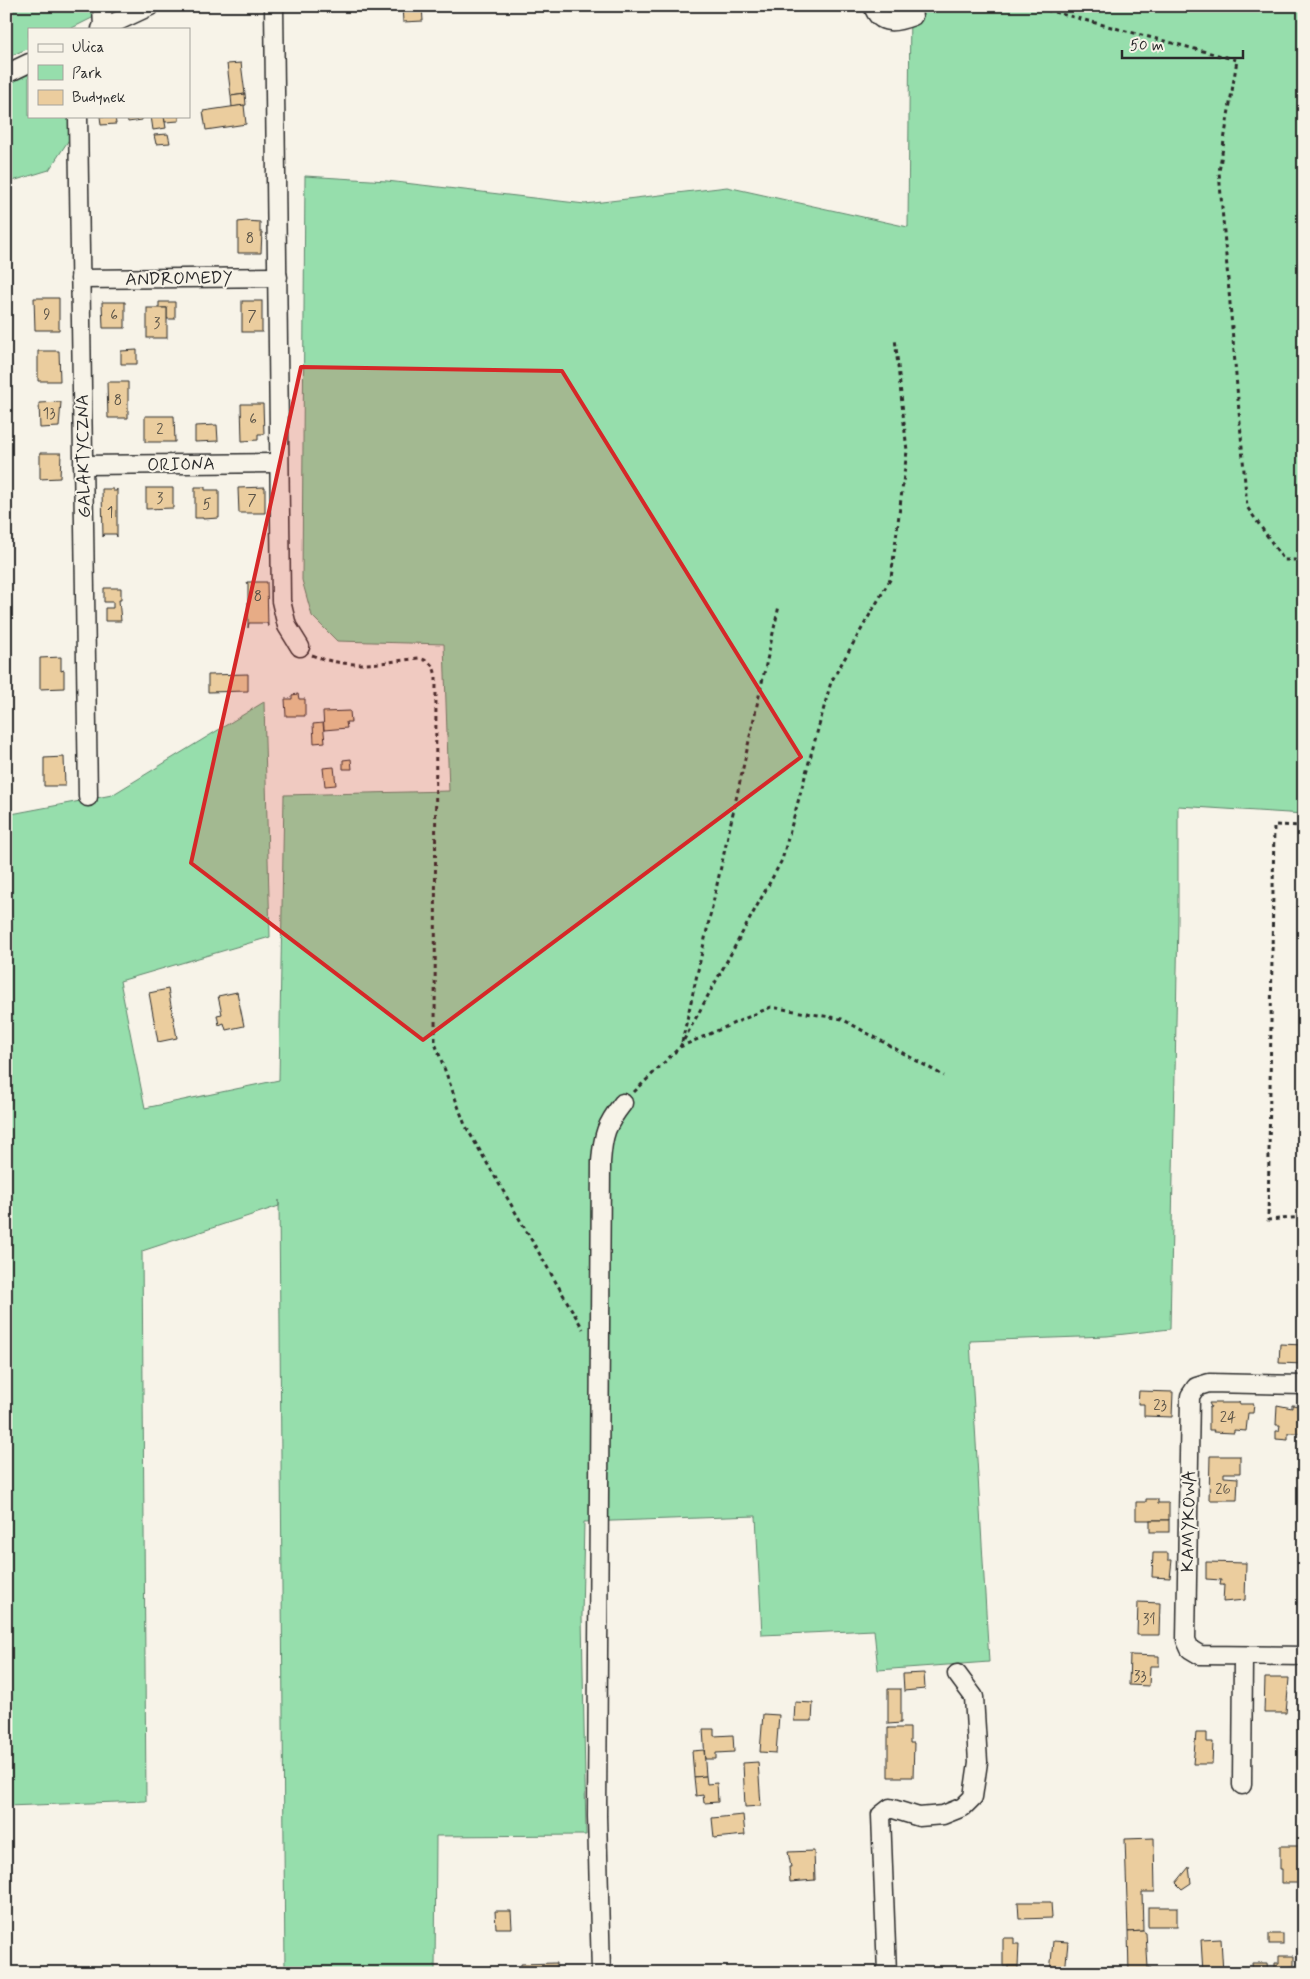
<svg xmlns="http://www.w3.org/2000/svg" width="1310" height="1979" font-family="Mynerve,sans-serif">
<rect width="100%" height="100%" fill="#f7f3e8"/>
<filter id="ink" filterUnits="userSpaceOnUse"><feTurbulence type="fractalNoise" baseFrequency=".02" numOctaves="2"/><feDisplacementMap in="SourceGraphic" scale="10" xChannelSelector="R" yChannelSelector="G"/><feConvolveMatrix kernelMatrix="1 2 1 2 8 2 1 2 1" color-interpolation-filters="sRGB"/></filter>
<g filter="url(#ink)">
<g fill="#96deac" stroke="#60846c">
<polygon points="6,6 96,6 96,16 70,29 29,29 29,48 6,58"/>
<polygon points="910,6 1304,6 1304,814 1178,806 1178,920 1170,1329 1107,1336 970,1341 989,1662 878,1670 874,1630 762,1635 756,1516 584,1522 582,1616 586,1835 436,1836 435,1973 285,1973 279,1200 279,1206 142,1251 146,1801 6,1806 6,815 112,795 264,702 270,937 120,981 145,1108 279,1080 284,795 449,791 444,644 337,641 312,616 302,580 305,176 387,181 585,204 727,187 908,227"/>
<polygon points="29,72 29,116 73,116 74,132 49,170 6,183 6,82"/>
</g>
<g fill="#ebcd9e" stroke="#2b2b2b">
<polygon points="402,6 422,6 423,21 403,22"/>
<polygon points="241,63 245,94 231,96 227,64"/>
<polygon points="245,94 246,105 232,107 231,96"/>
<polygon points="244,105 246,124 206,130 203,111"/>
<polygon points="100,116 115,116 116,124 101,125"/>
<polygon points="127,116 142,116 142,120 128,122"/>
<polygon points="151,116 164,116 166,128 153,130"/>
<polygon points="164,116 179,116 179,121 165,122"/>
<polygon points="168,134 170,143 156,144 154,135"/>
<polygon points="246,221 260,222 260,232 262,232 261,253 238,253 238,222"/>
<polygon points="34,298 59,298 59,330 35,330"/>
<rect x="242" y="301" width="20" height="31"/>
<polygon points="102,302 125,302 125,328 103,328"/>
<polygon points="159,302 175,302 175,319 167,319 167,308 159,308"/>
<rect x="147" y="308" width="20" height="30"/>
<polygon points="137,350 137,364 121,364 121,351"/>
<polygon points="38,351 59,351 60,381 38,381"/>
<polygon points="107,382 128,382 128,418 108,418"/>
<polygon points="61,402 59,427 40,428 39,403"/>
<polygon points="241,404 263,404 264,434 258,434 258,440 242,441"/>
<polygon points="145,416 174,416 175,442 145,442"/>
<polygon points="217,425 218,441 195,442 195,426"/>
<polygon points="40,453 61,453 60,478 40,479"/>
<polygon points="195,487 205,487 205,490 219,490 219,518 203,519 203,518 195,518"/>
<polygon points="265,487 265,513 239,513 238,488"/>
<polygon points="146,488 173,488 173,508 146,509"/>
<polygon points="102,489 113,489 113,491 116,491 117,489 117,537 116,534 104,534 103,537"/>
<polygon points="247,582 267,582 268,627 267,623 249,623 248,628 248,584"/>
<polygon points="104,588 121,588 121,600 119,600 121,621 105,621 105,608 113,608 113,602 104,602"/>
<polygon points="61,657 61,671 64,670 64,688 40,689 40,658"/>
<polygon points="248,674 248,691 208,692 208,675"/>
<polygon points="298,694 299,699 305,699 305,716 286,716 285,699 292,699 292,695"/>
<polygon points="350,711 351,722 346,722 347,728 324,730 323,712"/>
<polygon points="323,723 325,742 314,743 313,724"/>
<polygon points="64,757 65,786 44,786 44,758"/>
<polygon points="351,759 352,769 343,769 343,760"/>
<polygon points="334,767 336,785 325,786 323,768"/>
<polygon points="168,989 177,1038 158,1042 149,993"/>
<polygon points="237,992 244,1026 226,1030 224,1023 219,1025 217,1015 222,1014 218,996"/>
<polygon points="1280,1344 1304,1345 1304,1364 1279,1363"/>
<polygon points="1139,1391 1173,1392 1172,1417 1144,1416 1144,1404 1138,1404"/>
<polygon points="1239,1401 1240,1404 1254,1404 1253,1413 1248,1413 1246,1431 1234,1430 1234,1433 1213,1432 1214,1430 1209,1430 1209,1408 1211,1407 1209,1403 1239,1403"/>
<polygon points="1277,1405 1292,1408 1292,1405 1301,1406 1301,1415 1299,1415 1298,1421 1301,1421 1301,1433 1288,1433 1288,1440 1276,1439 1276,1431 1279,1431 1280,1425 1276,1425"/>
<polygon points="1210,1456 1240,1456 1240,1473 1224,1473 1224,1477 1238,1478 1237,1500 1209,1500"/>
<polygon points="1146,1499 1158,1499 1158,1503 1169,1503 1169,1520 1136,1520 1136,1502 1146,1502"/>
<rect x="1150" y="1520" width="19" height="12"/>
<polygon points="1153,1553 1168,1553 1168,1560 1172,1560 1170,1578 1152,1577"/>
<polygon points="1206,1562 1246,1563 1245,1600 1223,1602 1224,1585 1220,1585 1221,1580 1206,1579"/>
<polygon points="1138,1602 1160,1603 1159,1635 1137,1635"/>
<polygon points="1130,1655 1159,1656 1159,1666 1150,1666 1149,1686 1129,1685"/>
<polygon points="924,1673 925,1689 904,1691 903,1674"/>
<polygon points="1265,1678 1289,1678 1286,1713 1264,1713"/>
<polygon points="888,1689 901,1689 901,1723 888,1724"/>
<polygon points="795,1702 813,1703 812,1721 794,1721"/>
<polygon points="763,1714 779,1715 776,1753 760,1752"/>
<polygon points="888,1728 910,1728 910,1743 914,1743 913,1777 888,1777"/>
<polygon points="703,1729 714,1729 714,1736 733,1735 734,1752 716,1753 716,1759 705,1759"/>
<polygon points="1196,1733 1207,1733 1207,1742 1213,1742 1212,1764 1193,1764"/>
<polygon points="704,1750 706,1776 694,1777 692,1751"/>
<polygon points="758,1762 761,1806 745,1807 743,1763"/>
<polygon points="706,1776 707,1784 717,1783 718,1802 704,1803 703,1795 696,1796 694,1777"/>
<polygon points="743,1815 745,1835 714,1838 712,1818"/>
<polygon points="1154,1838 1155,1892 1142,1892 1143,1931 1128,1932 1125,1839"/>
<polygon points="1280,1846 1303,1846 1302,1869 1299,1869 1299,1883 1282,1883 1282,1869 1280,1869"/>
<polygon points="814,1851 815,1880 790,1882 789,1867 791,1867 788,1852"/>
<polygon points="1189,1867 1191,1883 1182,1889 1176,1883"/>
<polygon points="1018,1902 1051,1902 1052,1918 1019,1919"/>
<rect x="1148" y="1907" width="29" height="19"/>
<polygon points="495,1911 511,1911 512,1928 496,1928"/>
<polygon points="1143,1931 1146,1933 1148,1968 1151,1968 1151,1973 1129,1973 1128,1932"/>
<rect x="1269" y="1934" width="14" height="10"/>
<polygon points="1003,1938 1014,1938 1014,1944 1019,1944 1018,1966 1003,1966"/>
<polygon points="1221,1939 1223,1973 1203,1973 1201,1940"/>
<polygon points="1053,1941 1068,1942 1065,1973 1050,1973"/>
<polygon points="1279,1956 1294,1956 1294,1966 1289,1967 1289,1973 1268,1973 1267,1970 1275,1970 1275,1963 1279,1963"/>
<polygon points="556,1963 556,1973 521,1973 521,1964"/>
<polygon points="1252,1963 1267,1963 1268,1973 1253,1973"/>
<rect x="1008" y="1966" width="10" height="7"/>
</g>
<g fill="none" stroke-linecap="round" stroke-linejoin="round">
<g stroke="#2b2b2b" stroke-width="21">
<g id="minor">
<polyline points="102,6 103,28"/>
<polyline points="274,6 281,601 287,626 300,647"/>
<path d="M873,6C880,27 897,22 913,16"/>
<polyline points="101,29 150,6"/>
<polyline points="6,74 29,63"/>
<polyline points="78,116 88,797"/>
<polyline points="80,279 278,277"/>
<polyline points="83,465 278,463"/>
<polyline points="1304,1385 1209,1383 1196,1387 1190,1396 1186,1640 1190,1649 1200,1655 1304,1656"/>
<polyline points="1242,1785 1243,1657"/>
<path d="M601,1973L597,1816L601,1162C603,1134 606,1125 623,1103"/>
<polyline points="887,1973 881,1815 890,1808 919,1817 943,1815 963,1807 973,1797 978,1762 974,1697 957,1674"/>
</g>
</g>
<g stroke="#2b2b2b" stroke-width="3" stroke-dasharray="4 4" stroke-linecap="butt">
<polyline points="1031,6 1237,60 1219,172 1247,507 1284,560 1304,560"/>
<path d="M312,655C349,670 380,663 419,658C430,661 434,665 436,677L435,1043L465,1125L583,1329"/>
<polyline points="1304,826 1274,825 1268,1220 1304,1217"/>
<polyline points="682,1042 779,606"/>
<polyline points="680,1047 782,860 831,682 891,578 907,451 895,338"/>
<polyline points="634,1092 680,1047 771,1007 842,1019 944,1076"/>
</g>
<use href="#minor" stroke="#f7f3e8" stroke-width="18"/>
</g>
</g>
<path fill="#d62828" fill-opacity="0.2" stroke="#d62828" stroke-width="4" stroke-linejoin="round" d="M301,367L562,371L801,757L423,1040L191,863Z"/>
<g text-anchor="middle" stroke-width="4" stroke-linejoin="round" paint-order="stroke">
<g font-size="15" fill="#5b5448">
<text x="250" y="243">8</text>
<text x="47" y="319">9</text>
<text x="114" y="320">6</text>
<text x="252" y="321">7</text>
<text x="157" y="328">3</text>
<text x="118" y="405">8</text>
<text x="49" y="418">13</text>
<text x="253" y="424">6</text>
<text x="160" y="434">2</text>
<text x="160" y="503">3</text>
<text x="252" y="505">7</text>
<text x="207" y="509">5</text>
<text x="110" y="517">1</text>
<text x="258" y="601">8</text>
<text x="1160" y="1410">23</text>
<text x="1228" y="1422">24</text>
<text x="1223" y="1494">26</text>
<text x="1149" y="1624">31</text>
<text x="1140" y="1681">33</text>
</g>
<g font-size="18" fill="#2b2b2b" stroke="#f7f3e8">
<text transform="translate(179 278) rotate(-1)" y="6">ANDROMEDY</text>
<text transform="translate(83 456) rotate(-91)" y="6">GALAKTYCZNA</text>
<text transform="translate(181 464) rotate(-1)" y="6">ORIONA</text>
<text transform="translate(1188 1521) rotate(-89)" y="6">KAMYKOWA</text>
</g>
</g>
<rect width="1310" height="1979" fill="none" stroke="#f7f3e8" stroke-width="25"/>
<rect x="12" y="12" width="1285" height="1954" fill="none" stroke="#2b2b2b" stroke-width="2" filter="url(#ink)"/>
<rect x="28" y="28" width="162" height="90" fill="#f7f3e8" stroke="#a5a39c"/>
<rect x="38" y="44" width="25" height="8" fill="#f7f3e8" stroke="#a5a39c"/>
<text x="72" y="52" font-size="15" fill="#2b2b2b">Ulica</text>
<rect x="38" y="65" width="25" height="15" fill="#96deac" stroke="#a5a39c"/>
<text x="72" y="78" font-size="15" fill="#2b2b2b">Park</text>
<rect x="38" y="90" width="25" height="15" fill="#ebcd9e" stroke="#a5a39c"/>
<text x="72" y="102" font-size="15" fill="#2b2b2b">Budynek</text>
<path d="M1122 50v8h121v-8" fill="none" stroke="#2b2b2b" stroke-width="2.5"/>
<text x="1130" y="50" font-size="15" fill="#2b2b2b" stroke="#f7f3e8" stroke-width="4" paint-order="stroke">50 m</text>
</svg>
